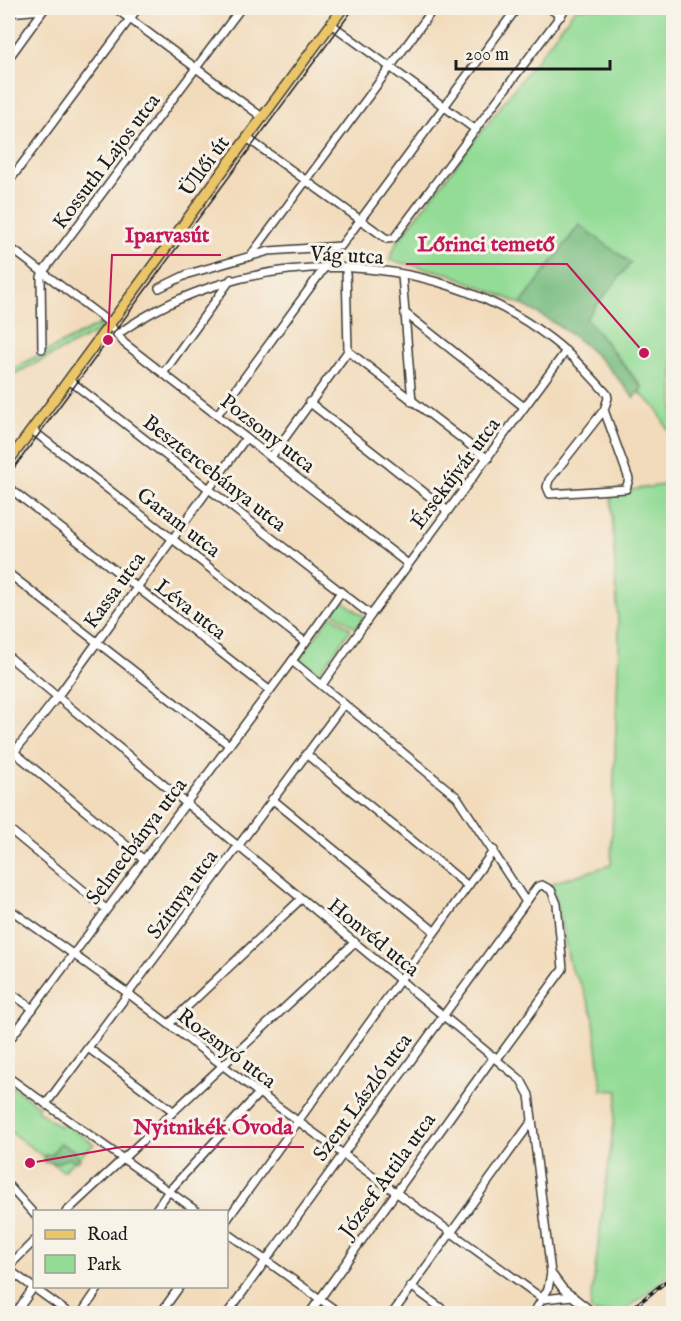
<svg xmlns="http://www.w3.org/2000/svg" width="681" height="1321" font-family="'IM FELL English',serif">
<rect width="100%" height="100%" fill="#f7f3e8"/>
<filter id="ink" filterUnits="userSpaceOnUse"><feTurbulence type="fractalNoise" baseFrequency=".0167" numOctaves="2"/><feDisplacementMap in="SourceGraphic" scale="12" xChannelSelector="R" yChannelSelector="G"/><feConvolveMatrix kernelMatrix="1 2 1 2 8 2 1 2 1" color-interpolation-filters="sRGB"/></filter>
<filter id="wash" filterUnits="userSpaceOnUse"><feTurbulence type="fractalNoise" baseFrequency=".008" numOctaves="4" result="noise"/><feDisplacementMap in="SourceGraphic" scale="24" xChannelSelector="R" yChannelSelector="G"/><feGaussianBlur stdDeviation="1.35" result="paint"/><feColorMatrix in="noise" values="0 0 0 0 0 0 0 0 0 0 0 0 0 0 0 0 0 1.4 0 .05"/><feComposite in="paint" operator="in"/></filter>
<g filter="url(#wash)">
<rect width="100%" height="100%" fill="#f2dbbb"/>
<g fill="#93dc96" stroke="#587c59" stroke-width="1.5">
<polygon points="576,8 673,8 673,440 657,409 639,392 642,387 586,318 580,225 521,304 450,274 389,260 397,242"/>
<polygon points="102,323 98,332 8,377 8,371"/>
<polygon points="669,484 674,497 673,1272 622,1313 595,1313 590,1309 618,1091 602,1090 593,1014 581,984 571,970 552,883 611,865 619,642 611,493"/>
<polygon points="342,600 364,617 356,628 333,612"/>
<polygon points="331,615 351,629 319,673 299,659"/>
<polygon points="8,1084 39,1106 37,1110 60,1127 63,1123 94,1144 63,1171 8,1130"/>
</g>
<g fill="#76bc7f" stroke="#496c4e" stroke-width="1.5">
<path d="M579,225L631,263L586,318L642,388L634,398C598,352 572,331 521,304Z"/>
<polygon points="60,1143 74,1150 80,1160 76,1162 69,1158 57,1163 43,1162 45,1155 51,1155"/>
</g>
</g>
<g filter="url(#ink)">
<g fill="none" stroke-linecap="round" stroke-linejoin="round">
<g stroke="#3c3934" stroke-width="10">
<g id="minor">
<polyline points="115,8 262,117"/>
<polyline points="549,8 561,16"/>
<polyline points="8,13 43,10"/>
<polyline points="331,24 476,130"/>
<polyline points="8,59 45,8"/>
<polyline points="247,138 387,239 394,238 566,8"/>
<polyline points="8,183 138,8"/>
<polyline points="8,246 106,320 124,343 408,564"/>
<polyline points="251,255 434,8"/>
<polyline points="402,275 412,402"/>
<polyline points="159,288 188,274 269,251 341,246 517,8"/>
<polyline points="405,313 524,407"/>
<path d="M118,334C242,245 429,244 551,339C572,355 589,374 607,394L608,398L604,410L549,480L547,487L550,494L626,489L629,479L604,410"/>
<polyline points="42,349 41,277 43,272 241,8"/>
<polyline points="348,351 488,459"/>
<polyline points="164,372 231,279"/>
<polyline points="69,380 341,592"/>
<polyline points="309,402 448,511"/>
<polyline points="217,415 325,267"/>
<polyline points="32,430 305,642"/>
<polyline points="271,457 348,351 346,268"/>
<polyline points="8,487 269,690"/>
<polyline points="8,573 229,745"/>
<polyline points="371,615 566,351"/>
<polyline points="8,656 521,1080 529,1095 551,1273 563,1289 595,1314"/>
<polyline points="322,685 371,615 341,592 292,661 457,797 526,902"/>
<polyline points="8,747 143,859"/>
<polyline points="306,754 468,886"/>
<polyline points="8,760 58,696 246,438"/>
<polyline points="272,799 434,931"/>
<polyline points="8,828 106,909"/>
<polyline points="8,908 129,994 259,1093 543,1299"/>
<polyline points="8,991 33,1009"/>
<polyline points="169,1024 301,899"/>
<polyline points="8,1042 292,661"/>
<polyline points="88,1048 173,1111"/>
<polyline points="8,1077 198,1212"/>
<polyline points="46,1104 344,704"/>
<polyline points="8,1185 34,1214"/>
<polyline points="66,1212 355,942"/>
<polyline points="154,1212 169,1191 259,1093"/>
<polyline points="226,1221 494,850"/>
<polyline points="226,1232 341,1314"/>
<polyline points="8,1267 34,1241"/>
<polyline points="8,1269 70,1314"/>
<polyline points="411,1286 449,1314"/>
<polyline points="543,1299 573,1296"/>
<polyline points="15,1314 33,1288"/>
<polyline points="81,1314 100,1286"/>
<polyline points="160,1314 180,1286"/>
<polyline points="227,1314 526,902 537,887 542,885 551,890 557,904 563,969 497,1059"/>
<polyline points="309,1314 494,1056"/>
<polyline points="392,1314 532,1121"/>
<polyline points="533,1314 548,1289 551,1273"/>
<polyline points="671,1314 674,1312"/>
</g>
</g>
<g stroke="#3c3934" stroke-width="12">
<polyline id="major" points="8,462 343,8"/>
</g>
<use href="#minor" stroke="#fff" stroke-width="7"/>
<use href="#major" stroke="#ebc669" stroke-width="9"/>
<polyline stroke="#1c1c1c" stroke-width="1.5" points="8,476 354,8"/>
<g stroke="#1c1c1c" stroke-width="4">
<polyline id="rail" points="625,1314 674,1275"/>
</g>
<use href="#rail" stroke="#f7f3e8" stroke-width="1.5" stroke-dasharray="4.5" stroke-linecap="butt"/>
</g>
</g>
<g text-anchor="middle" stroke-width="6" stroke-linejoin="round" paint-order="stroke">
<g font-size="21" fill="#1c1c1c" stroke="#f7f3e8">
<text transform="translate(106 161) rotate(-53)" y="7">Kossuth Lajos utca</text>
<text transform="translate(204 166) rotate(-54)" y="7">Üllői út</text>
<text transform="translate(347 255) rotate(3)" y="7">Vág utca</text>
<text transform="translate(268 433) rotate(38)" y="7">Pozsony utca</text>
<text transform="translate(215 473) rotate(38)" y="7">Besztercebánya utca</text>
<text transform="translate(455 473) rotate(-53)" y="7">Érsekújvár utca</text>
<text transform="translate(179 522) rotate(38)" y="7">Garam utca</text>
<text transform="translate(114 590) rotate(-54)" y="7">Kassa utca</text>
<text transform="translate(191 609) rotate(38)" y="7">Léva utca</text>
<text transform="translate(136 841) rotate(-53)" y="7">Selmecbánya utca</text>
<text transform="translate(182 894) rotate(-54)" y="7">Szitnya utca</text>
<text transform="translate(374 937) rotate(39)" y="7">Honvéd utca</text>
<text transform="translate(227 1048) rotate(37)" y="7">Rozsnyó utca</text>
<text transform="translate(362 1097) rotate(-54)" y="7">Szent László utca</text>
<text transform="translate(387 1175) rotate(-54)" y="7">József Attila utca</text>
</g>
</g>
<path fill="none" stroke="#c2185b" stroke-width="2" d="M108 340L112 255H221M644 353L567 264H406M30 1163L121 1147H304"/>
<g fill="#c2185b" stroke="#f7f3e8" stroke-width="2">
<circle cx="108" cy="340" r="6"/>
<circle cx="644" cy="353" r="6"/>
<circle cx="30" cy="1163" r="6"/>
</g>
<g font-size="22" text-anchor="middle" font-weight="bold" fill="#c2185b" stroke="#f7f3e8" stroke-width="6" stroke-linejoin="round" paint-order="stroke">
<text x="167" y="242">Iparvasút</text>
<text x="486" y="251">Lőrinci temető</text>
<text x="213" y="1134">Nyitnikék Óvoda</text>
</g>
<rect width="681" height="1321" fill="none" stroke="#f7f3e8" stroke-width="30"/>
<rect x="33" y="1210" width="195" height="78" fill="#f7f3e8" stroke="#9f9d96" stroke-width="1.5"/>
<rect x="45" y="1230" width="30" height="9" fill="#ebc669" stroke="#9f9d96" stroke-width="1.5"/>
<text x="87" y="1240" font-size="18" fill="#1c1c1c">Road</text>
<rect x="45" y="1255" width="30" height="18" fill="#93dc96" stroke="#9f9d96" stroke-width="1.5"/>
<text x="87" y="1270" font-size="18" fill="#1c1c1c">Park</text>
<path d="M456 60v9h154v-9" fill="none" stroke="#1c1c1c" stroke-width="3"/>
<text x="465" y="60" font-size="18" fill="#1c1c1c" stroke="#f7f3e8" stroke-width="4.5" paint-order="stroke">200 m</text>
</svg>
